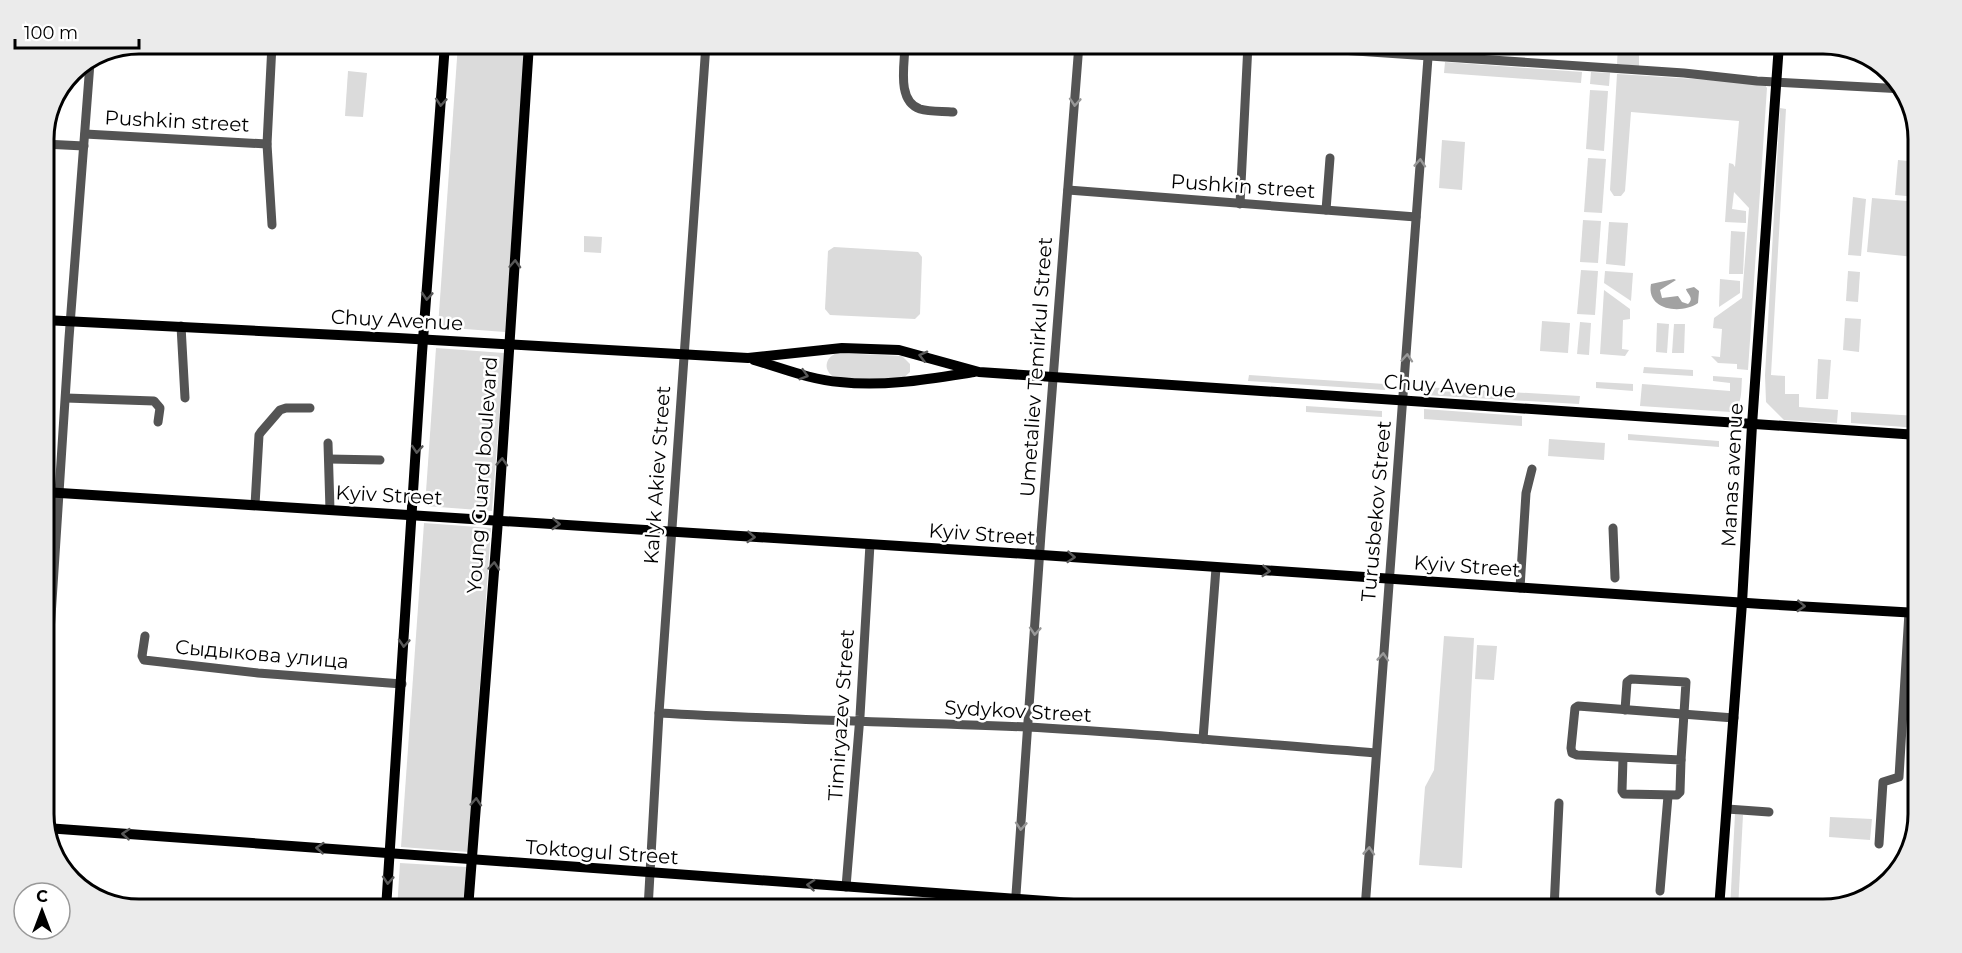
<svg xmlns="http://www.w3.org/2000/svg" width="1962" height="953" font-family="Montserrat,sans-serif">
<rect width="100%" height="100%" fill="#fff"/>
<g fill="#dbdbdb">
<polygon points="458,44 525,44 505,332 438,327"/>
<polygon points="1446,44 1482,44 1481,55 1446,53"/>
<polygon points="1618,45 1633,46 1639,54 1639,66 1617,64"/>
<polygon points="1445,62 1582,72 1581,83 1444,73"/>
<polygon points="348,71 367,73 363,117 345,116"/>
<polygon points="1591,72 1610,73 1609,86 1590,84"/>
<polygon points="1617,74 1757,83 1765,85 1767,88 1748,370 1737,369 1737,364 1718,363 1711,356 1720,357 1722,329 1713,328 1714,318 1742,298 1749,208 1734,192 1732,209 1746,211 1746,223 1725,222 1729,163 1733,164 1735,167 1739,121 1631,112 1625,191 1621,196 1614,196 1610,190"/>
<polygon points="1590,90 1608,91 1604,151 1586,149"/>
<polygon points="1780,108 1786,109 1771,375 1785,376 1785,394 1799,394 1799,407 1838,410 1837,423 1784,420 1766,402 1765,375"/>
<polygon points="1442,140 1465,142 1462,190 1439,188"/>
<polygon points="1588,158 1606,159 1602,213 1584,212"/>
<polygon points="1898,160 1918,162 1918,197 1895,195"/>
<polygon points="1853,197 1866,199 1861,256 1848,255"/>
<polygon points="1872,198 1918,202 1914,257 1867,252"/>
<polygon points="1583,220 1601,221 1598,263 1580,262"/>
<polygon points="1609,222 1628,223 1625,266 1606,264"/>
<polygon points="1731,231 1745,232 1743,274 1729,274"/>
<polygon points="584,236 602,237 601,253 584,252"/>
<polygon points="834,247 918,252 922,257 920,314 915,319 830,315 825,309 828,251"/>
<polygon points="1581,270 1598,271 1595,315 1577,314"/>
<polygon points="1605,271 1633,273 1631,301 1604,283"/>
<polygon points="1848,271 1860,272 1858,302 1846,301"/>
<polygon points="1720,279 1740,281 1740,293 1719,307"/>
<polygon points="1604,290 1630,309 1630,319 1623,320 1622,349 1629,350 1625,356 1600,354"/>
<polygon points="1845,318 1861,319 1859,352 1843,350"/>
<polygon points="1542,321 1570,323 1568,353 1540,351"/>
<polygon points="1580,322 1591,323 1589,355 1577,354"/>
<polygon points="1657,323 1669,324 1667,353 1656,352"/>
<polygon points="1674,324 1685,324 1684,353 1672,353"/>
<polygon points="436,348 504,353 492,511 425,506"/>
<path d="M837,353L902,356L910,364V372L901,380L835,378C823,371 824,358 837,353Z"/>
<polygon points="1818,359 1831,360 1828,399 1816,399"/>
<polygon points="1644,367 1693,370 1693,376 1643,373"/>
<polygon points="1249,375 1385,384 1385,390 1248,381"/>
<path d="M1713,376L1742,378C1741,390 1743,406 1731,412L1640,406L1642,384L1730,391V383L1713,381Z"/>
<polygon points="1596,382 1633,384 1633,391 1596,388"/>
<polygon points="1424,387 1580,396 1579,404 1424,395"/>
<polygon points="1306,406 1382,411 1382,417 1306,412"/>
<polygon points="1424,409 1522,416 1522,426 1424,419"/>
<polygon points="1851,412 1918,416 1918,428 1851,423"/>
<polygon points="1628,434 1719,441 1719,447 1628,440"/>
<polygon points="1549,439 1605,443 1604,460 1548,456"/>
<polygon points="424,523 491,528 468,852 401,847"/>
<polygon points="1444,636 1474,638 1462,868 1419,865 1425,787 1434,770"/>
<polygon points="1477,645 1497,646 1494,680 1475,679"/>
<polygon points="1735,814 1743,815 1738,909 1730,909"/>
<polygon points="1830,817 1872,819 1870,840 1829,837"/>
<polygon points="400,863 467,867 464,909 397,909"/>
</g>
<path fill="#a2a2a2" d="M1674,279L1676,280L1660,290L1662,298L1678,296L1682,302L1688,304C1695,298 1687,294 1686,289L1694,287L1699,291L1698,303C1681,315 1646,310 1651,284Z"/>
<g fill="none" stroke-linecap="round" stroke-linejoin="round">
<g stroke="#545454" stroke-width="9">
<polyline points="272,44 267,144 272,225"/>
<path d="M905,44C905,63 896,101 920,109C930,112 943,111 953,112"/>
<polyline points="1253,44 1684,73 1757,81 1904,89"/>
<polyline points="85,134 267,144"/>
<polyline points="44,144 84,146"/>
<polyline points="1068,190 1416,217"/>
<polyline points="1240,204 1248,44"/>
<polyline points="1326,210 1330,158"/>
<polyline points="181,326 185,398"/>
<polyline points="66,398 154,401 160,408 158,422"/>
<polyline points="328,443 330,510"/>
<polyline points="329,459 380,460"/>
<polyline points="255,505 259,435 261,432 280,410 286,408 310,408"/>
<polyline points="1613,528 1615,578"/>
<polyline points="1520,588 1526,493 1532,469"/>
<polyline points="145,636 142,656 144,660 258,673 402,684"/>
<polyline points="1625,710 1627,682 1631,679 1686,682 1681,760"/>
<path d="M659,713C781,720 904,722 1027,727C1143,733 1260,744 1376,753"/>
<polyline points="44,725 69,338 90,63"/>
<polyline points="1203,739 1216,568"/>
<polyline points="1623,758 1622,791 1624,794 1677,795 1680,792 1681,760 1577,755 1572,753 1571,748 1575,708 1578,706 1734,718"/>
<polyline points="1727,809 1769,812"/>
<polyline points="1879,844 1883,782 1899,777 1909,612"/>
<polyline points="846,887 860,716 870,544"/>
<polyline points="1660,891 1668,796"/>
<polyline points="648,909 659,713 706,44"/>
<polyline points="1015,909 1041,534 1079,44"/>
<polyline points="1365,909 1429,44"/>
<polyline points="1554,909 1559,803"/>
</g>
<g stroke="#000" stroke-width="10">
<polyline points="44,320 398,338 748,358 842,348 899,350 979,372 1918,435"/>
<path d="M754,360C782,368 811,380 840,382C885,387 929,379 974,372"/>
<polyline points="44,492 1027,554 1762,604 1918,613"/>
<polyline points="46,828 1155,909"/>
<polyline points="386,909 422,353 445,44"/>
<polyline points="468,909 498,520 529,44"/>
<polyline points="1719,909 1742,603 1752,425 1779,44"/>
</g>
</g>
<defs><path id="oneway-chevron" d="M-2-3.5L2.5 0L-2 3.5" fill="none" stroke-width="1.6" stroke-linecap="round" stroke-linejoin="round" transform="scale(1.5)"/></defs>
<g stroke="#595959">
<use href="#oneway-chevron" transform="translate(441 102) rotate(94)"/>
<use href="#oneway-chevron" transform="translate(515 264) rotate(-87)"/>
<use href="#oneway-chevron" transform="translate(427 296) rotate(94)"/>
<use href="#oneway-chevron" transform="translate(923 356) rotate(-166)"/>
<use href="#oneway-chevron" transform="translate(804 375) rotate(16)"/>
<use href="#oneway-chevron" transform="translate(417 449) rotate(94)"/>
<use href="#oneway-chevron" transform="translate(502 462) rotate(-86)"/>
<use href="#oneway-chevron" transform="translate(556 524) rotate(4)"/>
<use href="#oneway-chevron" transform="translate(751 537) rotate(4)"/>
<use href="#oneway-chevron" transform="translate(1071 557) rotate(4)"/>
<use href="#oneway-chevron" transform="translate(494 566) rotate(-85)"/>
<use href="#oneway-chevron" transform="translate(1266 571) rotate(4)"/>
<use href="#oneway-chevron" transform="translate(1801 606) rotate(3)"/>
<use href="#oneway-chevron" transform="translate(404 643) rotate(94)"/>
<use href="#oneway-chevron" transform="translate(476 802) rotate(-86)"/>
<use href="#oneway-chevron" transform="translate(126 834) rotate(-176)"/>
<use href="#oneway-chevron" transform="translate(320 848) rotate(-176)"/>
<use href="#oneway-chevron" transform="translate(388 880) rotate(94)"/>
<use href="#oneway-chevron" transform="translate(811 885) rotate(-176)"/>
</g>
<g stroke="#989898">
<use href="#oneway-chevron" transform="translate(1075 102) rotate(94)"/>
<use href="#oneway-chevron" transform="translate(1420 163) rotate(-86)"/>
<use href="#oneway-chevron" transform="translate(1407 358) rotate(-86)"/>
<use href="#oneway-chevron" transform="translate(1035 631) rotate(94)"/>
<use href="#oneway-chevron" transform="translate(1383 657) rotate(-86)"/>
<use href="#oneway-chevron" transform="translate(1021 826) rotate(94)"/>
<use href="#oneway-chevron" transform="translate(1369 851) rotate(-86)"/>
</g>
<g text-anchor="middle" stroke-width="5" stroke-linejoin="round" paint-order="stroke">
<g font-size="20" fill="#000" stroke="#fff">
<text transform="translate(177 121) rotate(3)" y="7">Pushkin street</text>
<text transform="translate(1243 186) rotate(4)" y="7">Pushkin street</text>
<text transform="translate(397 320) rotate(3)" y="7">Chuy Avenue</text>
<text transform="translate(1036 367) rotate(-86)" y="7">Umetaliev Temirkul Street</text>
<text transform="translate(1450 386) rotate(4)" y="7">Chuy Avenue</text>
<text transform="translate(482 475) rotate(-86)" y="7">Young Guard boulevard</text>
<text transform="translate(657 475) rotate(-86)" y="7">Kalyk Akiev Street</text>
<text transform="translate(1732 475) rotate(-87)" y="7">Manas avenue</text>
<text transform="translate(389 495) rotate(3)" y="7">Kyiv Street</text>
<text transform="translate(1376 511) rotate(-85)" y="7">Turusbekov Street</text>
<text transform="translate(982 534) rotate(4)" y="7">Kyiv Street</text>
<text transform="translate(1467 566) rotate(4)" y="7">Kyiv Street</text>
<text transform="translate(262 654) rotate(5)" y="7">Сыдыкова улица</text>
<text transform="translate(1018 711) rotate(3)" y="7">Sydykov Street</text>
<text transform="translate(841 715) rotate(-86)" y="7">Timiryazev Street</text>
<text transform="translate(602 852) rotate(4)" y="7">Toktogul Street</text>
</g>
</g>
<path d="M0 0H1962V953H0ZM139 54H1823A85 85 0 0 1 1908 139V814A85 85 0 0 1 1823 899H139A85 85 0 0 1 54 814V139A85 85 0 0 1 139 54Z" fill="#ebebeb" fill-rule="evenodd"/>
<path fill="none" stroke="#000" stroke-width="3" d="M139 54H1823A85 85 0 0 1 1908 139V814A85 85 0 0 1 1823 899H139A85 85 0 0 1 54 814V139A85 85 0 0 1 139 54Z"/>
<g transform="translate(42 911)"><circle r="28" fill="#ffffff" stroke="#999999" stroke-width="1.5"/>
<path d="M0-4.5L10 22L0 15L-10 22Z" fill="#000000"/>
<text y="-9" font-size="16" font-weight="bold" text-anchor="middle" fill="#000000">С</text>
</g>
<path d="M15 39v9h124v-9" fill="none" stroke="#000000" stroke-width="3"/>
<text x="24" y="39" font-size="18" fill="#000000" stroke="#ffffff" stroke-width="4.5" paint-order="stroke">100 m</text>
</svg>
